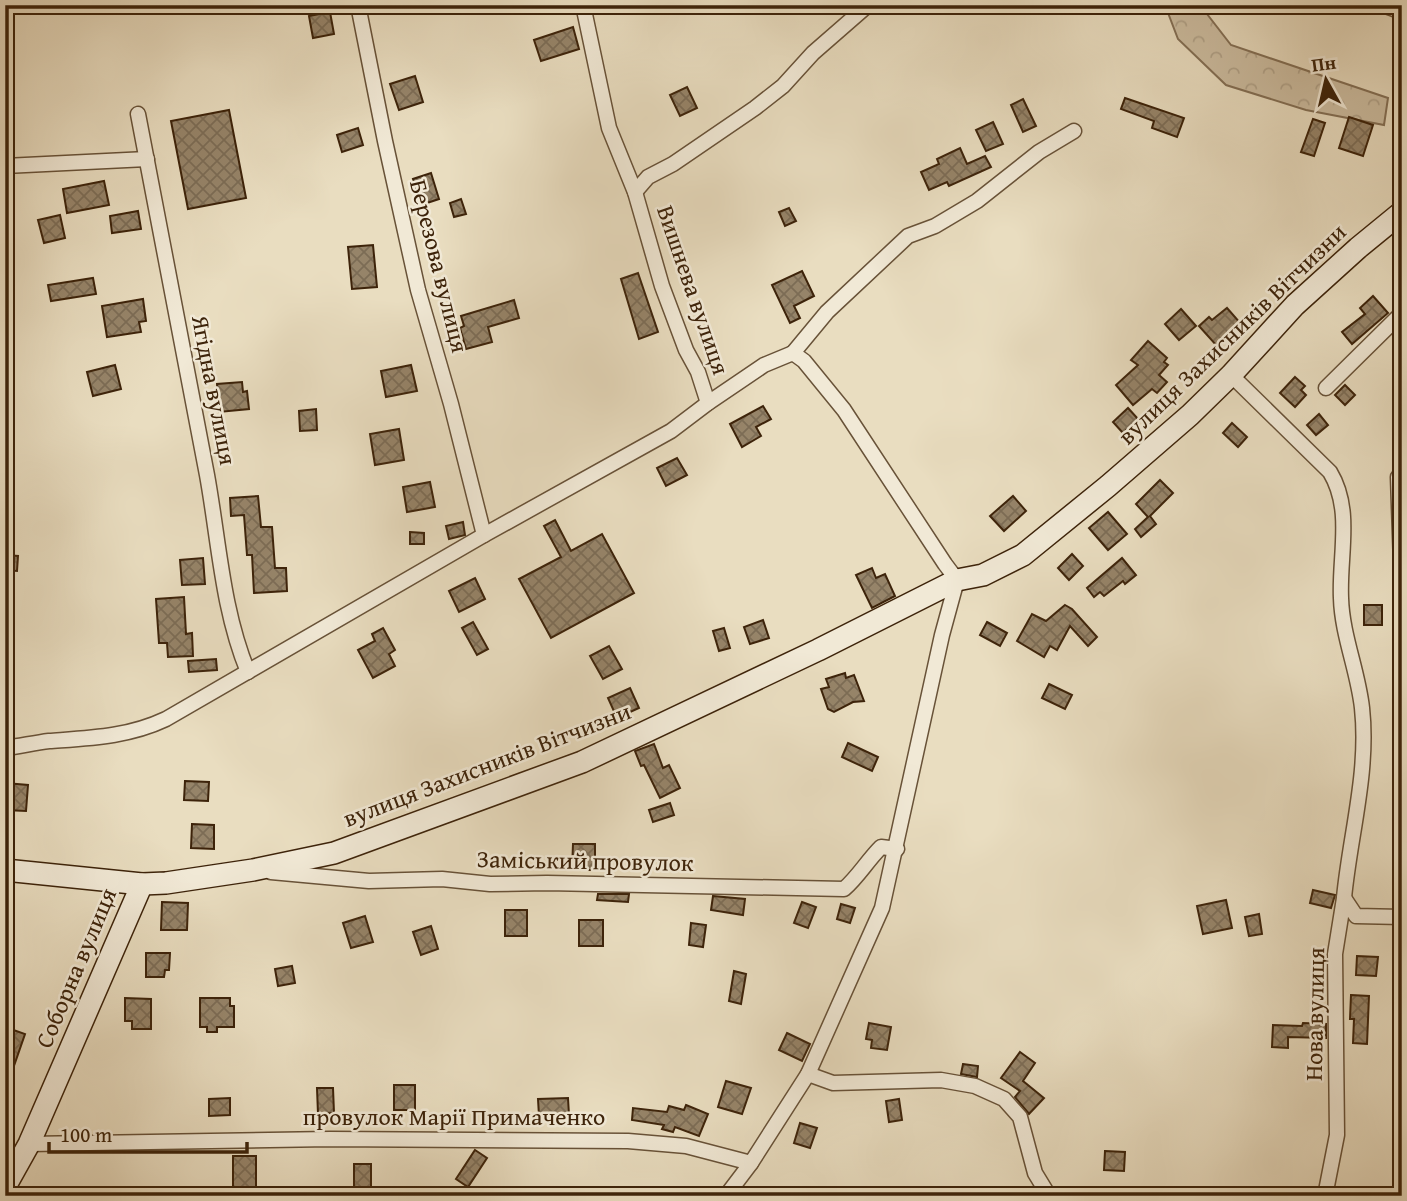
<svg xmlns="http://www.w3.org/2000/svg" width="1407" height="1201" font-family="'Gentium Book Plus',serif">
<defs>
<pattern id="forest-crowns" width="20" height="18" patternUnits="userSpaceOnUse" patternTransform="scale(1.75)"><rect width="20" height="18" fill="#ccbda1"/><path d="M2 6a3 3 0 1 1 6 0M12 15a3 3 0 1 1 6 0" fill="none" stroke="#b0a289"/></pattern>
<pattern id="building-cross-hatch" width="8" height="8" patternUnits="userSpaceOnUse" patternTransform="scale(1.75)"><rect width="8" height="8" fill="#968469"/><path d="M0 0l8 8M0 8l8-8" fill="none" stroke="#7c6c55"/></pattern>
</defs>
<rect width="100%" height="100%" fill="#e9ddc0"/>
<filter id="stains"><feTurbulence type="fractalNoise" baseFrequency=".00286" numOctaves="4"/><feColorMatrix values="0 0 0 0 .2 0 0 0 0 .09 0 0 0 0 .02 0 0 0 .5 -.17"/></filter>
<radialGradient id="worn" r=".72"><stop offset=".6" stop-color="#630" stop-opacity="0"/><stop offset="1" stop-color="#630" stop-opacity=".3"/></radialGradient>
<polygon fill="url(#forest-crowns)" stroke="#847056" stroke-width="2" points="1165,5 1200,5 1231,45 1388,98 1384,125 1306,110 1226,85 1178,39"/>
<g fill="url(#building-cross-hatch)" stroke="#3d230a" stroke-width="2">
<polygon points="330,12 334,34 313,38 309,16"/>
<polygon points="573,27 579,49 541,61 534,40"/>
<polygon points="415,76 423,102 399,110 390,84"/>
<polygon points="687,87 697,108 680,116 670,95"/>
<polygon points="1125,98 1184,118 1177,137 1152,128 1154,121 1121,109"/>
<polygon points="1023,99 1036,126 1023,132 1011,105"/>
<polygon points="229,110 246,198 188,209 171,121"/>
<polygon points="1349,117 1373,125 1363,156 1339,148"/>
<polygon points="1313,119 1325,123 1314,156 1301,152"/>
<polygon points="993,122 1003,144 986,151 976,130"/>
<polygon points="358,128 363,145 342,152 337,135"/>
<polygon points="960,148 967,164 985,156 991,167 949,186 947,182 929,190 921,172 939,164 937,159"/>
<polygon points="431,173 439,199 421,205 413,179"/>
<polygon points="104,181 109,205 67,213 63,189"/>
<polygon points="461,199 466,214 454,217 450,203"/>
<polygon points="789,208 796,221 785,226 779,212"/>
<polygon points="138,211 141,229 112,233 110,216"/>
<polygon points="60,215 65,238 44,243 38,220"/>
<polygon points="373,245 377,287 352,289 348,247"/>
<polygon points="802,271 814,296 794,306 800,318 790,323 772,285"/>
<polygon points="638,273 658,332 639,339 621,279"/>
<polygon points="93,278 96,294 51,301 48,285"/>
<polygon points="1373,296 1388,313 1352,344 1342,332 1365,314 1360,308"/>
<polygon points="143,299 146,321 139,322 141,332 107,337 102,306"/>
<polygon points="514,300 519,318 488,327 492,342 466,349 460,328 464,326 461,316"/>
<polygon points="1227,308 1242,325 1216,345 1199,326 1209,317 1212,320"/>
<polygon points="1181,309 1196,326 1179,340 1165,324"/>
<polygon points="1148,341 1167,358 1164,362 1168,365 1159,375 1167,382 1157,393 1152,389 1133,405 1116,385 1138,365 1131,360"/>
<polygon points="115,365 121,389 93,396 87,372"/>
<polygon points="411,365 417,391 386,397 381,371"/>
<polygon points="1295,377 1305,386 1301,390 1306,395 1295,407 1280,393"/>
<polygon points="242,382 243,392 247,391 249,409 219,412 217,384"/>
<polygon points="1345,385 1355,395 1345,405 1335,395"/>
<polygon points="763,406 771,419 756,427 761,436 742,447 730,424"/>
<polygon points="1128,408 1138,419 1123,433 1113,422"/>
<polygon points="316,409 317,430 300,431 299,411"/>
<polygon points="1319,414 1328,425 1316,435 1307,425"/>
<polygon points="1232,423 1247,437 1238,447 1223,433"/>
<polygon points="399,429 404,460 375,465 370,434"/>
<polygon points="677,458 687,475 666,486 657,468"/>
<polygon points="1160,480 1173,493 1150,516 1156,524 1141,537 1135,529 1148,517 1136,504"/>
<polygon points="430,482 435,507 407,512 403,487"/>
<polygon points="258,496 261,527 272,527 275,568 286,568 287,591 254,593 252,555 247,555 244,515 231,516 230,498"/>
<polygon points="1013,496 1026,511 1004,531 990,516"/>
<polygon points="1108,512 1127,534 1108,550 1089,528"/>
<polygon points="555,520 571,551 602,534 634,593 551,638 519,579 561,557 544,526"/>
<polygon points="463,522 465,535 449,539 446,526"/>
<polygon points="410,532 424,533 424,544 410,544"/>
<polygon points="1072,554 1083,566 1069,580 1058,568"/>
<polygon points="5,555 18,556 17,571 5,570"/>
<polygon points="203,558 205,584 182,585 180,560"/>
<polygon points="1122,558 1136,575 1125,584 1123,581 1104,596 1100,592 1094,597 1087,588"/>
<polygon points="872,568 876,578 885,574 895,596 872,608 856,575"/>
<polygon points="475,578 485,599 459,612 449,591"/>
<polygon points="184,597 186,634 192,633 193,656 168,657 167,643 159,643 156,599"/>
<polygon points="1065,605 1072,609 1097,637 1088,646 1070,626 1057,650 1050,646 1044,657 1017,641 1032,614 1046,621"/>
<rect x="1364" y="605" width="18" height="20"/>
<polygon points="763,620 769,638 750,644 744,627"/>
<polygon points="473,622 488,649 477,655 462,628"/>
<polygon points="987,622 1007,633 1000,646 980,635"/>
<polygon points="383,628 395,650 389,654 395,666 373,678 358,650 375,641 372,634"/>
<polygon points="724,628 730,648 719,651 713,631"/>
<polygon points="609,646 622,669 603,679 590,656"/>
<polygon points="216,659 217,670 189,672 188,661"/>
<polygon points="845,673 846,678 854,675 864,701 853,702 834,712 828,709 821,689 829,687 826,679"/>
<polygon points="1049,684 1072,695 1065,709 1042,698"/>
<polygon points="630,688 639,708 617,718 608,698"/>
<polygon points="848,743 878,757 872,771 842,757"/>
<polygon points="654,744 663,768 669,765 680,788 660,798 644,765 641,766 635,751"/>
<polygon points="185,781 209,782 208,801 184,800"/>
<polygon points="5,783 28,785 26,811 5,810"/>
<polygon points="670,803 674,815 653,822 649,810"/>
<polygon points="192,824 214,825 214,849 191,848"/>
<polygon points="573,844 595,844 595,870 572,870"/>
<polygon points="1313,890 1335,895 1331,908 1310,903"/>
<polygon points="598,894 629,894 628,902 597,900"/>
<polygon points="713,896 745,899 743,915 711,910"/>
<polygon points="1226,900 1232,928 1203,934 1197,906"/>
<polygon points="162,902 188,903 187,930 161,930"/>
<polygon points="802,902 816,907 808,928 794,923"/>
<polygon points="841,904 855,908 850,923 837,919"/>
<rect x="505" y="910" width="22" height="26"/>
<polygon points="1259,914 1262,934 1249,936 1245,917"/>
<polygon points="365,916 373,942 351,948 343,923"/>
<rect x="579" y="920" width="24" height="26"/>
<polygon points="691,923 706,925 703,947 689,945"/>
<polygon points="431,926 438,949 421,955 413,932"/>
<polygon points="146,953 170,953 169,970 165,970 164,977 146,977"/>
<polygon points="1357,956 1378,957 1376,976 1356,975"/>
<polygon points="292,966 295,983 278,986 275,969"/>
<polygon points="734,971 746,974 741,1004 729,1001"/>
<polygon points="1351,995 1369,996 1367,1044 1353,1043 1354,1019 1350,1019"/>
<polygon points="125,998 151,999 151,1029 132,1029 132,1021 125,1021"/>
<polygon points="200,998 230,998 230,1006 234,1006 234,1027 217,1027 217,1032 207,1032 207,1027 200,1027"/>
<polygon points="869,1023 891,1027 887,1050 871,1048 872,1040 866,1039"/>
<polygon points="1303,1023 1326,1024 1326,1038 1288,1037 1288,1048 1272,1047 1273,1025 1302,1026"/>
<polygon points="5,1027 25,1034 7,1086 5,1086"/>
<polygon points="787,1033 810,1044 802,1061 779,1050"/>
<polygon points="1020,1052 1035,1063 1023,1081 1044,1098 1029,1114 1015,1097 1020,1091 1001,1078"/>
<polygon points="963,1064 978,1066 977,1077 961,1074"/>
<polygon points="726,1081 751,1088 742,1114 718,1107"/>
<rect x="394" y="1085" width="21" height="25"/>
<polygon points="317,1088 333,1088 334,1113 318,1114"/>
<polygon points="230,1098 230,1115 209,1116 209,1099"/>
<polygon points="568,1098 569,1115 539,1116 538,1099"/>
<polygon points="899,1099 902,1120 889,1122 886,1101"/>
<polygon points="686,1105 708,1114 699,1136 675,1127 673,1132 662,1129 664,1125 632,1120 633,1108 667,1112 669,1106 684,1110"/>
<polygon points="800,1123 817,1128 810,1148 794,1143"/>
<polygon points="475,1150 487,1158 468,1187 456,1179"/>
<polygon points="1105,1151 1125,1152 1124,1171 1104,1170"/>
<rect x="233" y="1156" width="23" height="34"/>
<rect x="354" y="1164" width="17" height="32"/>
</g>
<g fill="none" stroke-linecap="round" stroke-linejoin="round">
<g stroke="#685238" stroke-width="17">
<g id="street">
<polyline points="358,5 385,141 418,290 451,404 484,535"/>
<polyline points="583,5 609,128 635,192 662,286 686,350 698,372 708,403"/>
<polyline points="1383,5 1402,12"/>
<path d="M138,114C161,234 184,354 207,475C219,541 222,609 248,672"/>
<polyline points="5,166 147,159"/>
<polyline points="635,192 648,177 673,164 755,108 783,86 813,53 868,5"/>
<polyline points="793,353 827,312 908,236 935,226 977,201 1039,152 1074,131"/>
<path d="M1231,375L1330,472C1353,510 1339,555 1341,598C1342,635 1358,671 1362,708C1369,772 1350,835 1344,898"/>
<polyline points="1326,388 1402,313"/>
<polyline points="1402,473 1398,477 1402,593"/>
<path d="M5,748C20,746 34,743 49,741C90,738 128,737 166,719L484,535L671,431L708,403L764,365L793,353L804,361L844,410L945,564L957,580L942,635L882,908L808,1074L751,1163L726,1196"/>
<path d="M271,872L369,881L442,879L490,884L547,883L844,889C858,877 867,861 881,847L897,849"/>
<polyline points="808,1074 833,1083 941,1080 975,1086 1004,1099 1020,1117 1035,1173 1049,1196"/>
<polyline points="29,1144 330,1139 628,1141 686,1146 751,1163"/>
<polyline points="1325,1196 1337,1135 1335,954 1344,898 1356,916 1402,917"/>
</g>
</g>
<g stroke="#3d230a" stroke-width="24">
<g id="secondary">
<polyline points="5,870 142,884 166,883 253,870 334,853 582,762 818,650 957,580 983,575 1023,555 1108,486 1190,415 1231,375 1295,305 1358,248 1402,212"/>
<polyline points="5,1187 29,1144 142,884"/>
</g>
</g>
<use href="#street" stroke="#f1e9d6" stroke-width="14"/>
<use href="#secondary" stroke="#f1e9d6" stroke-width="21"/>
</g>
<g text-anchor="middle" stroke-width="5" stroke-linejoin="round" paint-order="stroke">
<g font-size="24" fill="#3d230a" stroke="#f1e9d6">
<text transform="translate(439 266) rotate(76)" y="8">Березова вулиця</text>
<text transform="translate(693 290) rotate(71)" y="8">Вишнева вулиця</text>
<text transform="translate(1232 334) rotate(-44)" y="8">вулиця Захисників Вітчизни</text>
<text transform="translate(214 390) rotate(79)" y="8">Ягідна вулиця</text>
<text transform="translate(487 765) rotate(-21)" y="8">вулиця Захисників Вітчизни</text>
<text transform="translate(585 861) rotate(1)" y="8">Заміський провулок</text>
<text transform="translate(76 968) rotate(-67)" y="8">Соборна вулиця</text>
<text transform="translate(1315 1014) rotate(-89)" y="8">Нова вулиця</text>
<text x="454" y="1125">провулок Марії Примаченко</text>
</g>
</g>
<rect width="1407" height="1201" fill="none" stroke="#e9ddc0" stroke-width="28"/>
<rect x="7" y="7" width="1393" height="1187" fill="none" stroke="#3d230a" stroke-width="3.5"/>
<rect x="14" y="14" width="1379" height="1173" fill="none" stroke="#3d230a" stroke-width="2"/>
<g transform="translate(1326 80) rotate(352)" stroke="#f1e9d6" stroke-width="5" paint-order="stroke">
<path d="M0-5L12 26L0 18L-12 26Z" fill="#3d230a"/>
<text y="-10" font-size="19" font-weight="bold" text-anchor="middle" fill="#3d230a">Пн</text>
</g>
<path d="M49 1142v10h198v-10" fill="none" stroke="#3d230a" stroke-width="3.5"/>
<text x="60" y="1142" font-size="21" fill="#3d230a" stroke="#f1e9d6" stroke-width="5" paint-order="stroke">100 m</text>
<rect width="100%" height="100%" filter="url(#stains)"/>
<rect width="100%" height="100%" fill="url(#worn)"/>
</svg>
